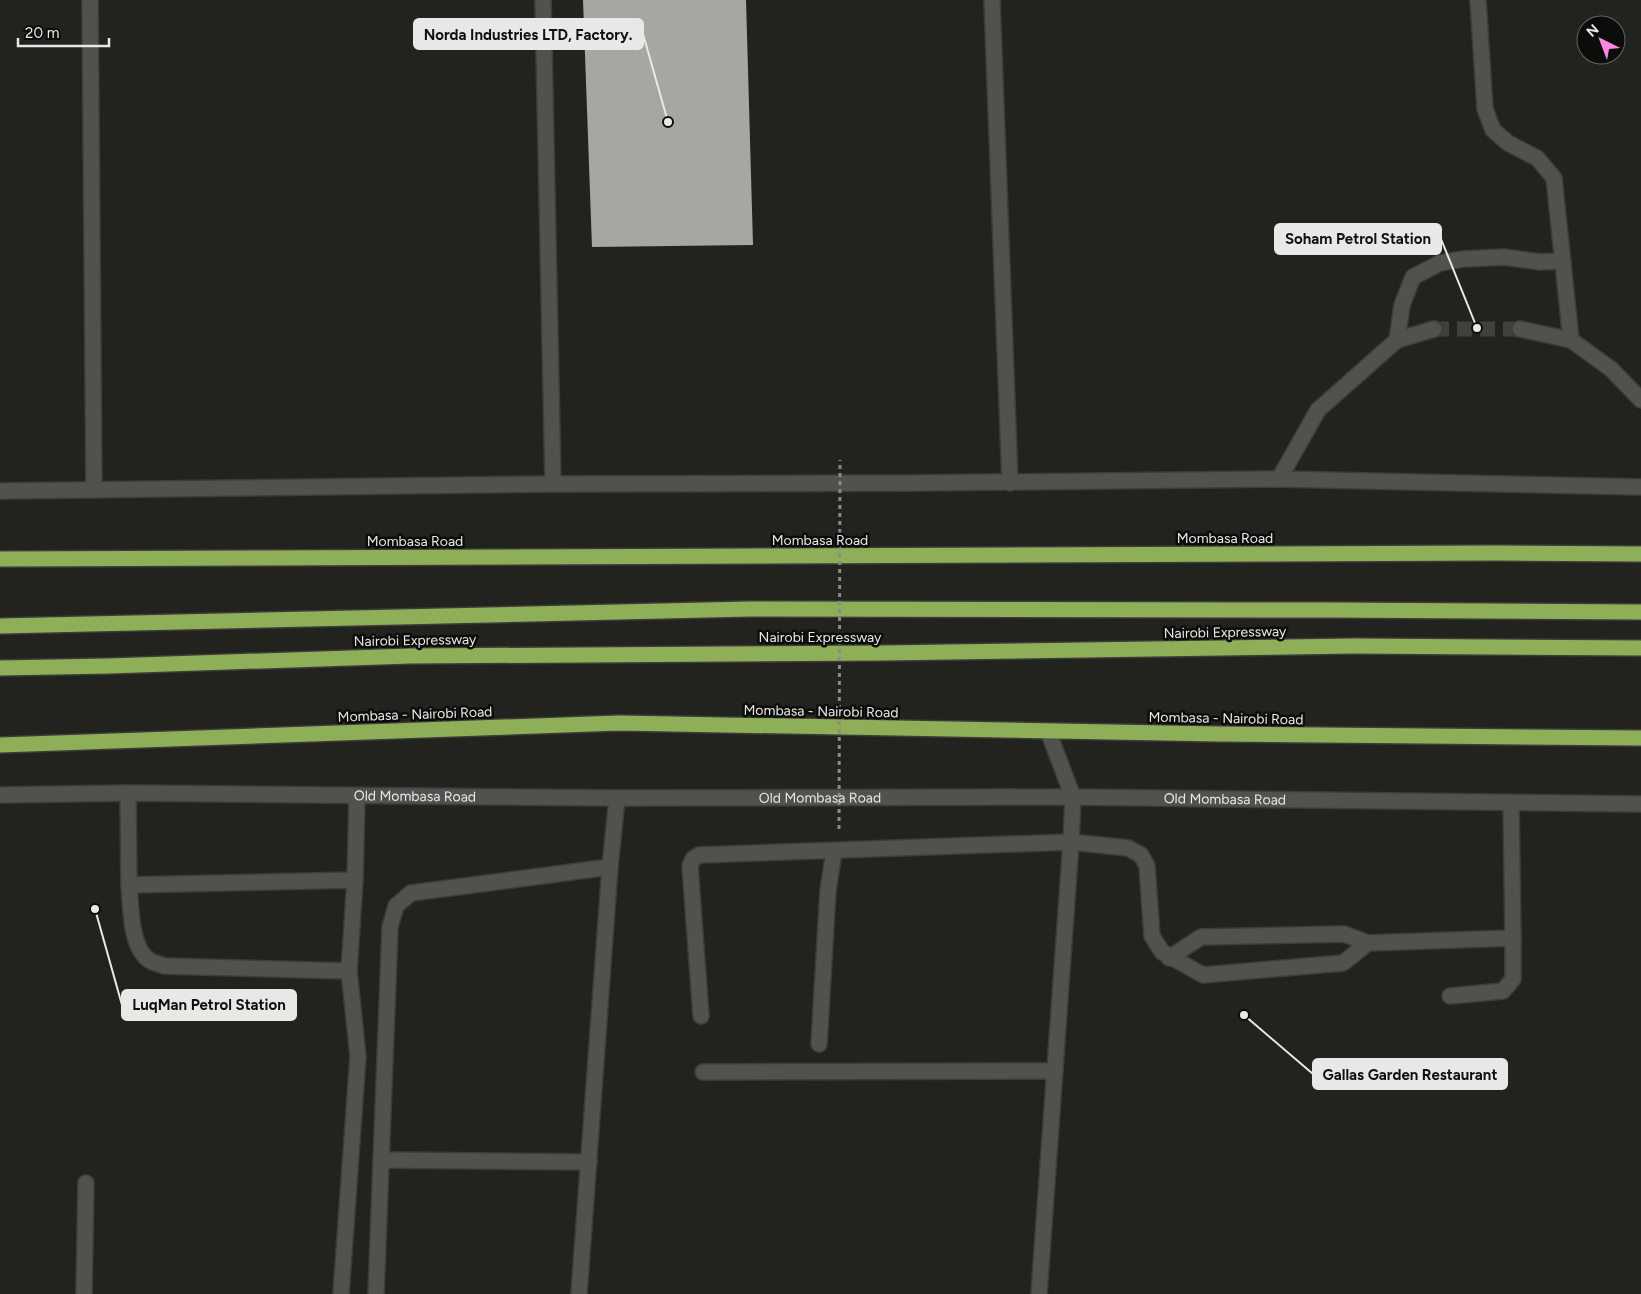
<svg xmlns="http://www.w3.org/2000/svg" width="1641" height="1294" font-family="Figtree,sans-serif">
<rect width="100%" height="100%" fill="#22231f"/>
<polygon fill="#a5a7a2" points="583,0 746,0 753,245 592,247"/>
<g fill="none" stroke-linecap="round" stroke-linejoin="round">
<polyline stroke="#40413d" stroke-width="15" stroke-dasharray="15 8" stroke-linecap="butt" points="1434,329 1520,329"/>
<g stroke="#3c3d3a" stroke-width="18">
<g id="minor">
<polyline points="90,0 94,490"/>
<polyline points="543,0 553,484"/>
<polyline points="992,0 1010,483"/>
<polyline points="1478,0 1485,109 1493,130 1508,143 1537,158 1554,178 1571,340"/>
<polyline points="1520,329 1571,340 1611,369 1641,400"/>
<polyline points="1397,340 1402,305 1413,277 1440,263 1463,259 1504,257 1540,262 1563,261"/>
<polyline points="1279,479 1318,410 1397,340 1434,329"/>
<polyline points="0,491 553,484 915,483 1279,479 1641,487"/>
<polyline points="128,793 129,885 355,880 357,796"/>
<path id="s1" d="M0,795L128,793L617,798L1073,797L1641,804"/>
<path d="M129,885C131,907 130,947 149,960C153,963 160,964 164,966L349,971"/>
<polyline points="1169,958 1201,937 1344,934 1368,943 1513,938 1511,802"/>
<polyline points="1450,996 1503,991 1513,979 1513,938"/>
<polyline points="701,1016 690,866 693,859 699,855 1071,842 1128,848 1141,855 1147,866 1152,936 1162,952 1203,975 1343,963 1368,943"/>
<polyline points="819,1044 828,890 834,852"/>
<polyline points="703,1072 1055,1071"/>
<polyline points="381,1160 589,1162"/>
<polyline points="84,1294 86,1183"/>
<polyline points="341,1294 358,1056 349,971 355,880"/>
<polyline points="376,1294 390,927 396,906 411,893 610,867"/>
<polyline points="579,1294 610,867 617,798"/>
<polyline points="1039,1294 1071,842 1073,797 1048,731"/>
</g>
</g>
<g stroke="#3c3d3a" stroke-width="18">
<g id="highway">
<polyline points="0,559 1496,553 1641,554"/>
<polyline points="0,626 750,609 1329,610 1641,612"/>
<polyline points="0,668 109,666 410,656 882,653 1354,646 1641,648"/>
<polyline points="0,745 619,723 1219,734 1641,738"/>
</g>
</g>
<use href="#minor" stroke="#50524e" stroke-width="15"/>
<use href="#highway" stroke="#8eae58" stroke-width="15"/>
<polyline stroke="#8a8b87" stroke-width="3" stroke-dasharray="4 4" stroke-linecap="butt" points="839,829 840,460"/>
</g>
<g text-anchor="middle" stroke-width="5" stroke-linejoin="round" paint-order="stroke">
<g font-size="14" fill="#e8e9e6" stroke="#0c0c0b">
<text x="1225" y="543">Mombasa Road</text>
<text x="820" y="545">Mombasa Road</text>
<text x="415" y="546">Mombasa Road</text>
<text transform="translate(1225 632) rotate(-1)" y="5">Nairobi Expressway</text>
<text x="820" y="642">Nairobi Expressway</text>
<text transform="translate(415 640) rotate(-1)" y="5">Nairobi Expressway</text>
<text transform="translate(821 711) rotate(1)" y="5">Mombasa - Nairobi Road</text>
<text transform="translate(415 714) rotate(-2)" y="5">Mombasa - Nairobi Road</text>
<text transform="translate(1226 718) rotate(1)" y="5">Mombasa - Nairobi Road</text>
<text dy="5" stroke="none"><textPath href="#s1" startOffset="415">Old Mombasa Road</textPath></text>
<text dy="5" stroke="none"><textPath href="#s1" startOffset="820">Old Mombasa Road</textPath></text>
<text dy="5" stroke="none"><textPath href="#s1" startOffset="1225">Old Mombasa Road</textPath></text>
</g>
</g>
<path fill="none" stroke="#e8e9e6" stroke-width="2" d="M668 122L643 34M1477 328L1441 239M95 909L122 1005M1244 1015L1313 1074"/>
<g fill="#e8e9e6" stroke="#0c0c0b" stroke-width="2">
<circle cx="668" cy="122" r="5"/>
<circle cx="1477" cy="328" r="5"/>
<circle cx="95" cy="909" r="5"/>
<circle cx="1244" cy="1015" r="5"/>
</g>
<g fill="#e8e9e6" stroke="#e8e9e6" stroke-width="2">
<rect x="414" y="19" width="229" height="30" rx="5"/>
<rect x="1275" y="224" width="166" height="30" rx="5"/>
<rect x="122" y="990" width="174" height="30" rx="5"/>
<rect x="1313" y="1059" width="194" height="30" rx="5"/>
</g>
<g font-size="15" text-anchor="middle" font-weight="bold" fill="#111">
<text x="528" y="40">Norda Industries LTD, Factory.</text>
<text x="1358" y="244">Soham Petrol Station</text>
<text x="209" y="1010">LuqMan Petrol Station</text>
<text x="1410" y="1080">Gallas Garden Restaurant</text>
</g>
<g transform="translate(1601 40) rotate(318)"><circle r="24" fill="#0c0c0b" stroke="#646463"/>
<path d="M0-4L9 19L0 12L-9 19Z" fill="#fc86e3"/>
<text y="-8" font-size="14" font-weight="bold" text-anchor="middle" fill="#e8e9e6">N</text>
</g>
<path d="M18 38v8h91v-8" fill="none" stroke="#e8e9e6" stroke-width="2.5"/>
<text x="25" y="38" font-size="15" fill="#e8e9e6" stroke="#0c0c0b" stroke-width="4" paint-order="stroke">20 m</text>
</svg>
